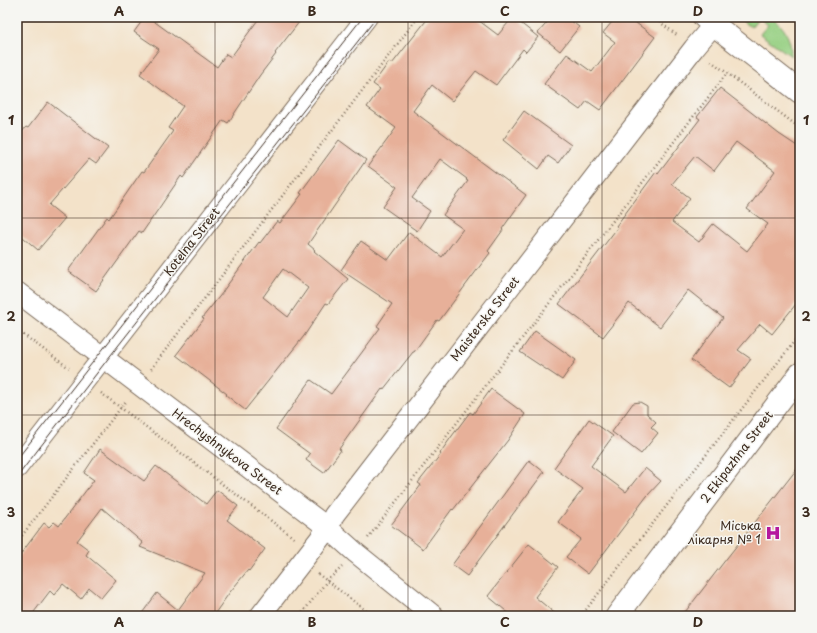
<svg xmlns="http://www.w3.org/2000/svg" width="817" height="633" font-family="'Playpen Sans',sans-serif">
<rect width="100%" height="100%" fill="#f6f6f2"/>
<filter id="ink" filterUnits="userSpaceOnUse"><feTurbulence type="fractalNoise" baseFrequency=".025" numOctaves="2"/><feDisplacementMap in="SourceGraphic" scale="8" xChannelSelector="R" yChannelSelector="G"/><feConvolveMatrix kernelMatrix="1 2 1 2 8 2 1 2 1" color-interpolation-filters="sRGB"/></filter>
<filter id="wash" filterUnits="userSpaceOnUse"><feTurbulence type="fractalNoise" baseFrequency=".012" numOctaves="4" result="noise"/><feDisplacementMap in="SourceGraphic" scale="16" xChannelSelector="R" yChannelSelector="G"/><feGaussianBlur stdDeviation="0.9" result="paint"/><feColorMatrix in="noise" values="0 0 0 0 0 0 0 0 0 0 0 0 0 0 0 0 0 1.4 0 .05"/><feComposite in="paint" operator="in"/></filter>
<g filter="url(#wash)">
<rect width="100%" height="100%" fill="#f3e2c9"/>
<path fill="#97d083" stroke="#697d50" d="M742,17C749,17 766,15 771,18C785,25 792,41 791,56L760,34L768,25L759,17L751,27L740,19Z"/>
<g id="blocks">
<g fill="#e7b099" fill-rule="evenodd">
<polygon points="145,17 148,17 217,67 226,54 231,57 260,17 303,17 275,53 276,54 260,75 228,123 223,120 183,178 181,176 142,233 139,231 96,291 68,271 107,217 109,219 142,171 144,172 173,131 168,128 183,106 140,74 159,49 134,32"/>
<polygon points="429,17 474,17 498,35 513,17 538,37 526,52 523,49 496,85 476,71 452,101 432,85 413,111 526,195 502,229 503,230 488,251 490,253 480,266 439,321 437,320 414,352 413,352 383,390 382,389 339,449 341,450 324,473 306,460 310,454 276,429 311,380 331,394 380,328 377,326 392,304 341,270 361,241 388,260 409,232 442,257 463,229 443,215 468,181 466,180 467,179 440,159 412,198 430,211 417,231 383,207 397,187 368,166 396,128 367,107 380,89 373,84 389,62 392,64"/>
<polygon points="552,17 566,17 579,27 560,51 538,33"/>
<polygon points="616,17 628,17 655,37 600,110 587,101 580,110 544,84 567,54 592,72 615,42 603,33"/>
<path d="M720,88L779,134L800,148V299L772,334L760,324L738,350L751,359L729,388L691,360L723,318L688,290L660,327L629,303L603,337L559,304L618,227L616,226L656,172L658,174L700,119L697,117ZM736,142L775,171L747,209L768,224L747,251L713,224L699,242L672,222L690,198L672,184L695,156L714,171Z"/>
<polygon points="48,102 108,148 96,164 89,159 49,205 65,218 38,250 17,232 17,138 26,127 28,128"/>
<polygon points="524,111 571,145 558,163 548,156 539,169 503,140"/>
<path d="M339,140L366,160L308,244L315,250L314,251L348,279L328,304L326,303L304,336L245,410L226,395L227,394L176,355L204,319L202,318L223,292V291L259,242L260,243L277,221L280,223L302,194L300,193ZM283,269L308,288L288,317L263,297Z"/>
<polygon points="535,331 576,360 562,380 520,352"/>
<polygon points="491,389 525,414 508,440 453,510 452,509 423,549 391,525 421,485 418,483 441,454 440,453 452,436 470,412 473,414"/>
<polygon points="640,402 647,406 647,414 656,422 651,427 658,433 641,454 612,432 633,403"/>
<polygon points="589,419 613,436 591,466 626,492 645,468 661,481 647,496 588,574 566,557 581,539 558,522 583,489 554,468"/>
<polygon points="100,449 144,481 156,466 206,504 217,490 238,506 227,520 265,549 249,571 248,570 230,592 213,616 140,616 157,593 178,610 205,573 140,547 143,543 102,508 77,541 89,550 86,555 116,580 101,598 89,588 81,599 63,584 54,595 50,591 31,616 17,616 17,559 44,523 49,527 54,522 59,526 94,480 84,473"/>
<polygon points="529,460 544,472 467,576 452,565"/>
<polygon points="800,465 800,616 682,616 727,558"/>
<polygon points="529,544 558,567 535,597 558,616 512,616 488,596"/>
</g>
</g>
</g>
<g filter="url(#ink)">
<use href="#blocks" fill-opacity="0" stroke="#7b6a5a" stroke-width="1"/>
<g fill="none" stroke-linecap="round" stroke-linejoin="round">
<g stroke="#7b6a5a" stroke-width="22">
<g id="minor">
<polyline points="17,292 328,528 356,553 434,616"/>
<polyline points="17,468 367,17"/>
<polyline points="260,616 328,528 334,515 694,48 714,24"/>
</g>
</g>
<g stroke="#7b6a5a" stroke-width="24">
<polyline id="tertiary" points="617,616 800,374"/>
</g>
<g stroke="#7b6a5a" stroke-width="24">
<polyline id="secondary" points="704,17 800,92"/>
</g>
<g stroke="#7b6a5a" stroke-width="2.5" stroke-dasharray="1 3" stroke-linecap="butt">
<polyline points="653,17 678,36"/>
<polyline points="711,61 800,128"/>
<polyline points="17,330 69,368"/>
<polyline points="151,369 418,17"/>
<polyline points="101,393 294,538"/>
<polyline points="368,538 727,73"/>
<polyline points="17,542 126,401"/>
<polyline points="318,574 373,616"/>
<polyline points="300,616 327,581 342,567"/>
<polyline points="581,616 800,334"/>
</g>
<use href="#minor" stroke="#fff" stroke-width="20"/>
<use href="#tertiary" stroke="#fff" stroke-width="22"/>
<use href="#secondary" stroke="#fff" stroke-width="22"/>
<g stroke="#3b2a1e" stroke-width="1">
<polyline points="17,459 363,17"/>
<polyline points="17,477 107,360 377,17"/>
</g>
</g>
</g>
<path fill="none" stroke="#3b2a1e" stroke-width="1" stroke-opacity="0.55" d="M215,17V616M408,17V616M602,17V616M17,218H800M17,415H800"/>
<defs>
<g id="hospital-bare" transform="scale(1.2)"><path d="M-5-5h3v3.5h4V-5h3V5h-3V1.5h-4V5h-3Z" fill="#b5179e" stroke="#f6f6f2" stroke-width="2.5" paint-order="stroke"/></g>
</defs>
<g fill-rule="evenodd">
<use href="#hospital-bare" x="773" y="533"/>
</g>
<g text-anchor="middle" stroke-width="3" stroke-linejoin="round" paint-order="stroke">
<g font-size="12" fill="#3b2a1e" stroke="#f6f6f2">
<text transform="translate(192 242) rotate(-52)" y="4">Kotelna Street</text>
<text transform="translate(485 319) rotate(-52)" y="4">Maisterska Street</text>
<text transform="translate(227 452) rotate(37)" y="4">Hrechyshnykova Street</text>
<text transform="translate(737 457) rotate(-53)" y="4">2 Ekipazhna Street</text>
</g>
<g font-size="12" fill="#3b2a1e" stroke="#f6f6f2" text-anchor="end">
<text x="761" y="530">Міська<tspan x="761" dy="14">лікарня № 1</tspan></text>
</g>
</g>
<rect width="817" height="633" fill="none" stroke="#f6f6f2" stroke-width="44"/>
<rect x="22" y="22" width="773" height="589" fill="none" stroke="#3b2a1e" stroke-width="1.5"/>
<g font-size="13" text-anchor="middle" font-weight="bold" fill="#3b2a1e">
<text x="119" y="16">A</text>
<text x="312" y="16">B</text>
<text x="505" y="16">C</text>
<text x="698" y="16">D</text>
<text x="11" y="125">1</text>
<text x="806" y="125">1</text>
<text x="11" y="321">2</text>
<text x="806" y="321">2</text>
<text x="11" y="517">3</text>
<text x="806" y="517">3</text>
<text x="119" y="627">A</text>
<text x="312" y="627">B</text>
<text x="505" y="627">C</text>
<text x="698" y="627">D</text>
</g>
</svg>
